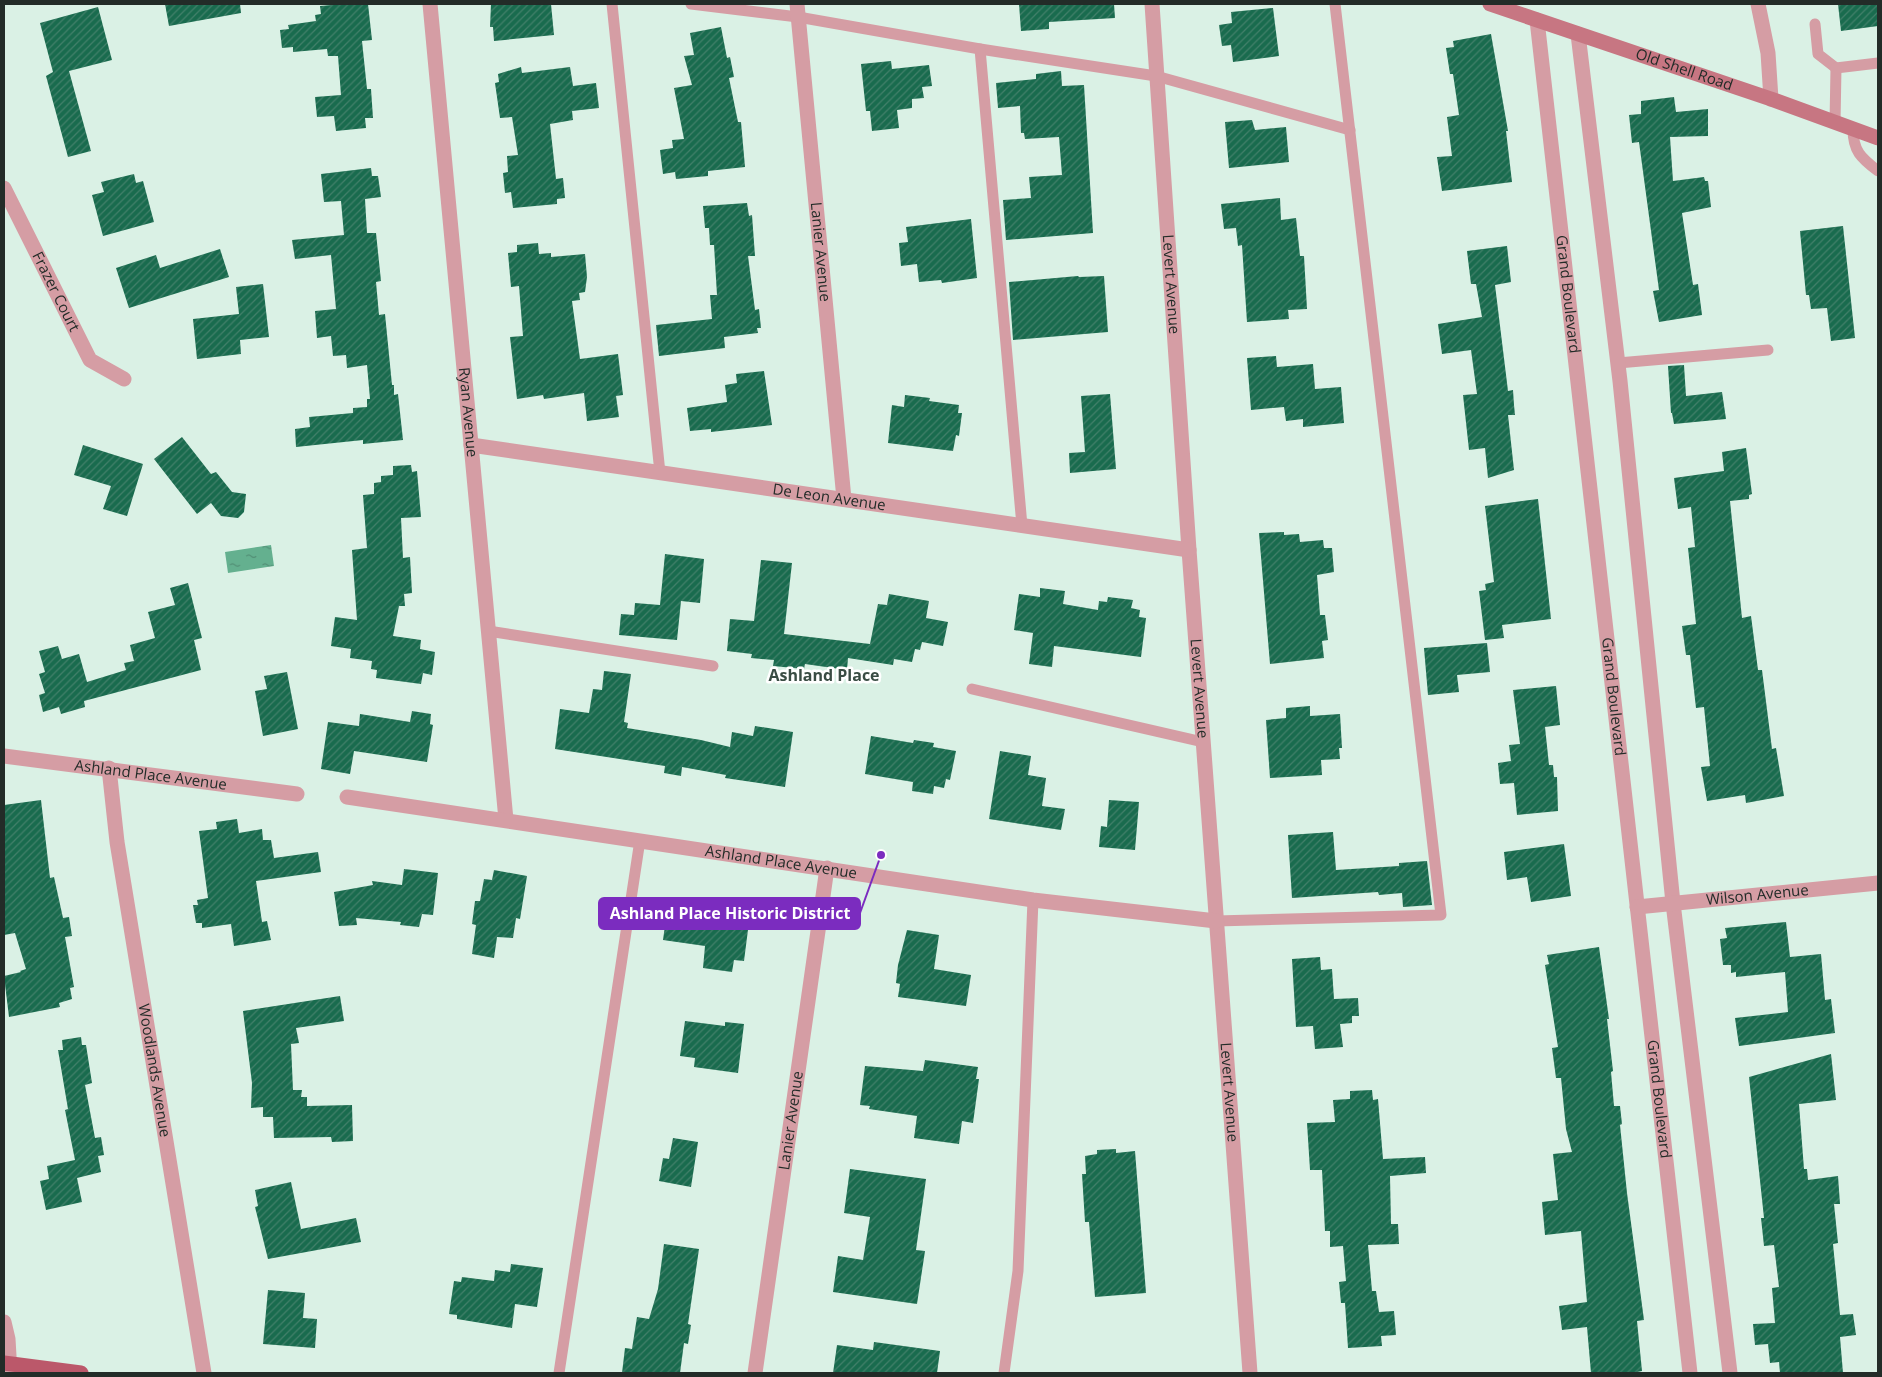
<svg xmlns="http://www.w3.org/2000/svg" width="1882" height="1377" font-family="'Open Sans',sans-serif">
<defs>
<pattern id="water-ripples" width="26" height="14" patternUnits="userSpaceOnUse" patternTransform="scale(1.25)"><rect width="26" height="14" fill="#64b08f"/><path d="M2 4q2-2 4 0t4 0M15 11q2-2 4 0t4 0" fill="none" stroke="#528f75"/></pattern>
<pattern id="building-hatch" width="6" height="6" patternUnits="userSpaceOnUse" patternTransform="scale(1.25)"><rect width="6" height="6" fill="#196b4e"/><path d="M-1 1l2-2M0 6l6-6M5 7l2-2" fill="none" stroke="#42806a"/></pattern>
</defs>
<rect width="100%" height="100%" fill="#daf1e5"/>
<polygon fill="url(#water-ripples)" points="271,545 274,566 228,573 225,552"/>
<g fill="url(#building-hatch)">
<polygon points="165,4 240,4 241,13 169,26"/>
<polygon points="344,4 368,4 372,40 362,41 367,89 371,89 373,118 365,118 366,128 336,131 334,116 317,117 315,97 341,95 338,56 328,56 327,49 293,52 293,47 282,48 280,30 289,29 288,25 316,21 315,15 321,14 320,6"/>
<polygon points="491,4 551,4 554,35 494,41 493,27 490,27"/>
<polygon points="1019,4 1114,4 1115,18 1049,22 1049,29 1021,31"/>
<polygon points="1838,4 1878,4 1878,26 1841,31"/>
<polygon points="98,7 112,60 69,71 91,151 68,157 46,76 53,72 40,23"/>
<polygon points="1273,8 1279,56 1233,62 1231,45 1222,46 1219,25 1232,23 1231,12"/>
<polygon points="721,27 727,58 730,57 734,77 729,78 738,122 741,122 745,167 708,171 708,176 676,179 675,172 663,174 660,150 673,148 672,140 684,139 674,88 692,85 684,56 694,55 690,33"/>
<polygon points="1491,34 1508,131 1506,131 1512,182 1442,191 1437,157 1452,156 1447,117 1459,115 1453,74 1450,74 1446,48 1454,47 1453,41"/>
<polygon points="891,61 892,69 929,65 932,86 922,87 924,98 912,99 912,108 897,110 899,128 872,131 870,111 866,111 861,64"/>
<polygon points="521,67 522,73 570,67 573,86 596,83 599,108 572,111 573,120 550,124 556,179 563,178 565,198 557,199 557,204 513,208 511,192 505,193 503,173 508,172 507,156 518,155 512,117 500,118 495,83 499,82 498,74"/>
<polygon points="1061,71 1062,86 1084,85 1093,233 1006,240 1003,200 1031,198 1029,177 1062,175 1059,137 1025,139 1024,133 1021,133 1020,106 998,108 996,83 1036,79 1036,74"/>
<polygon points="1674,97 1676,112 1708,109 1708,136 1670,137 1673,181 1704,177 1705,181 1708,181 1711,207 1682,213 1693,285 1698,284 1702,315 1659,322 1653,291 1659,290 1639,142 1632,143 1629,115 1641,114 1641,101"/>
<polygon points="1252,120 1255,130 1286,127 1289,162 1229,168 1225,122"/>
<polygon points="371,168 372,176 378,176 381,197 365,199 367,233 376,233 381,281 376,282 379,315 385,314 392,385 394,385 394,395 398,394 403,440 363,444 363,440 296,447 295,429 310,427 309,417 353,413 353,408 367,407 367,399 370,399 367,365 347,368 346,355 333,356 331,336 317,338 315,311 336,309 331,255 295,259 292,240 344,235 341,201 324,202 321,174"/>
<polygon points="134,174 136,183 143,181 154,222 103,236 92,195 104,192 101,182"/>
<polygon points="1280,198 1281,220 1296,218 1300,256 1304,256 1307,309 1288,310 1289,319 1247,322 1242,245 1238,246 1236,228 1224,229 1221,204"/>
<polygon points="747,203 749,216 752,215 755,256 748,256 755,310 759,309 761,328 757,328 758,333 724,337 725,348 659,356 656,325 712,319 710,295 717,295 714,245 710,245 709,228 705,228 703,206"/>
<polygon points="971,219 977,278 942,283 941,280 919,282 917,264 901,266 899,243 908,242 906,227"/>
<polygon points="1843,226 1855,338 1831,341 1827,308 1811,309 1809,295 1806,295 1800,231"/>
<polygon points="538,243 539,254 551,253 551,257 585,254 587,277 585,292 579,293 580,300 572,301 580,359 618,354 623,395 616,396 619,417 587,421 584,393 544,399 543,395 517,399 510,337 523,336 519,286 511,287 508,253 517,252 517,245"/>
<polygon points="1507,246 1511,282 1495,285 1508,391 1513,390 1514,405 1515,415 1508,415 1514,470 1488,478 1485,448 1469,450 1463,395 1477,394 1471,350 1442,354 1438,324 1482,317 1476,284 1471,284 1467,251"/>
<polygon points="220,249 229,277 129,308 116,268 156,255 160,268"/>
<polygon points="1078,276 1079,277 1104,276 1108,332 1013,340 1009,282"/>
<polygon points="263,284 269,337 240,340 241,354 197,359 193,319 239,314 236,287"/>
<polygon points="1276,356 1277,367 1313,364 1315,389 1341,387 1344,423 1303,427 1303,419 1286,421 1284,407 1251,410 1247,358"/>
<polygon points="1684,365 1686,396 1722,392 1726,419 1674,424 1672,413 1671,413 1668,366"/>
<polygon points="764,371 772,425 711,432 711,429 690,431 687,408 727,402 725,385 737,383 736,374"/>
<polygon points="1110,394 1116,469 1070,473 1069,453 1085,452 1081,396"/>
<polygon points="905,395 930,398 929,401 959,405 958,413 962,413 959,436 956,435 953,451 888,443 892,405 904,407"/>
<polygon points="182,437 211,474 216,472 232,492 246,494 244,512 238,518 221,516 211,503 197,514 154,459"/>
<polygon points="83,445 143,464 127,516 103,509 111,486 74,475"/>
<polygon points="1746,448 1752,494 1749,495 1749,499 1730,501 1742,618 1751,616 1758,670 1762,670 1772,749 1776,748 1784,796 1746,803 1745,795 1707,801 1701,767 1710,766 1704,707 1696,708 1690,655 1686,655 1682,626 1696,624 1688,548 1695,547 1691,507 1678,509 1674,478 1724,471 1722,452"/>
<polygon points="411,465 412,472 417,471 421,517 401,518 403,558 410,557 412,593 404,594 405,606 399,606 393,636 421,640 420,649 435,652 432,675 423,673 421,684 376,678 377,670 371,669 372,661 350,658 351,649 331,646 335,617 357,620 352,550 367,548 363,495 374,494 374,483 381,482 381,476 393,475 393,466"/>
<polygon points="1538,499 1551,619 1502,625 1504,638 1485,640 1479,591 1486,590 1485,584 1494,582 1485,506"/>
<polygon points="1284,532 1284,535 1299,534 1300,542 1323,540 1324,548 1332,548 1334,572 1317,575 1320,615 1325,615 1328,640 1322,641 1324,658 1270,664 1259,533"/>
<polygon points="665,554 704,559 700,603 681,601 677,640 619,635 621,614 634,615 635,603 660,605"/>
<polygon points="761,560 792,563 784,634 870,644 878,604 887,605 889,594 929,601 926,618 948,622 943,646 922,642 920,650 915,649 912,662 894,659 893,665 848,658 847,670 805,664 804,669 773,666 774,660 751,658 752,654 727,651 730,619 754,621"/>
<polygon points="188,583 202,638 194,640 201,670 84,701 85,707 61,714 59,707 43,712 39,695 45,693 39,674 45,672 39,651 58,646 62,659 79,654 87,682 126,670 124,663 134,661 130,645 155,638 148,612 175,605 170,588"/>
<polygon points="1040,588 1065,591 1063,604 1098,610 1099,601 1107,602 1108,597 1133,600 1131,608 1140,610 1139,617 1146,618 1141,657 1054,646 1052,667 1029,664 1033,633 1014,630 1019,594 1040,597"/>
<polygon points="1487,643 1490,672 1457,675 1459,692 1428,695 1424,648"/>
<polygon points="604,671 631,674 624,722 628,723 627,728 701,740 730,747 732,732 753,736 755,726 793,732 785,787 725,778 726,775 682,767 681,776 664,773 665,766 555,749 560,709 589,713 593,689 602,690"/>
<polygon points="287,672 298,729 263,736 255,691 267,689 264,676"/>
<polygon points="1556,686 1560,725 1545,727 1549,765 1553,765 1554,777 1557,777 1558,811 1517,815 1514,783 1500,784 1498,763 1511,761 1509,745 1520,744 1513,690"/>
<polygon points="1310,706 1310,716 1340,714 1342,748 1339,748 1340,759 1321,760 1322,775 1270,778 1266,720 1286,718 1286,708"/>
<polygon points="412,711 431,714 430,724 433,725 427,762 354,751 350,774 321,769 328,722 359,726 360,714 410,722"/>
<polygon points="871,736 913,743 914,740 934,743 933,747 956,751 950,780 946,779 944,788 934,786 933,794 912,791 913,782 865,774"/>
<polygon points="1000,751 1031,756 1028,775 1046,778 1042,806 1065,809 1061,830 989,819"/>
<polygon points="41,800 50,878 54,877 63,918 69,917 72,936 65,937 74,987 70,988 72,999 59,1003 60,1007 9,1017 4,976 21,972 20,971 26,969 15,933 4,935 4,805"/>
<polygon points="1109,800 1139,802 1135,850 1099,847 1101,826 1107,827"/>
<polygon points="237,819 239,833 262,829 263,840 271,840 274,858 318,852 321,872 256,881 262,922 267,921 271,940 234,946 231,924 202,928 202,923 196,923 193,905 198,905 197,900 208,898 199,831 217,829 216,822"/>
<polygon points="1333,832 1336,870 1399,866 1399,863 1427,861 1432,905 1403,907 1402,893 1379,895 1378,892 1292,898 1288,835"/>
<polygon points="1564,844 1571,896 1531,902 1527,877 1507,880 1504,852"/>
<polygon points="404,869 438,873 433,915 422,914 419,927 400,925 401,922 356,918 357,925 339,926 334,892 373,885 372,881 402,885"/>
<polygon points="494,870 527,876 520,919 516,918 513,938 497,937 494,958 472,954 476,925 472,924 475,901 480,901 484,879 492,880"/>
<polygon points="667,911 705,917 705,911 722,913 721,917 749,922 744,961 734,960 732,972 703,968 705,946 663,940"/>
<polygon points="1786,922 1790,957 1821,954 1825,1000 1831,999 1835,1033 1739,1046 1735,1018 1788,1012 1785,972 1736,977 1736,972 1731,973 1731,965 1723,965 1720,939 1727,938 1725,928"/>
<polygon points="907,930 939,935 934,969 971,975 966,1006 898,997 900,984 896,983 898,965"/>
<polygon points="1599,947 1609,1019 1607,1019 1613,1071 1611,1072 1614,1106 1620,1106 1622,1124 1620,1125 1627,1193 1644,1320 1637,1321 1642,1371 1632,1373 1591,1373 1587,1327 1562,1330 1559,1306 1587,1302 1581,1231 1545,1235 1542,1202 1558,1200 1553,1154 1572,1152 1566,1129 1561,1078 1556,1078 1552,1048 1558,1047 1545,965 1549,964 1547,955"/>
<polygon points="1320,957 1321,970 1332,969 1334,999 1358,998 1359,1016 1352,1016 1352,1023 1340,1024 1343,1047 1315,1049 1313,1026 1296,1027 1292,959"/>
<polygon points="340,996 344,1021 296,1028 299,1043 291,1044 293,1090 302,1090 301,1097 307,1097 307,1106 352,1105 353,1141 332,1142 331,1137 274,1138 273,1117 263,1117 263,1107 251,1108 252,1083 243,1011"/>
<polygon points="685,1021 725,1026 725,1022 744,1024 738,1073 694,1067 695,1058 680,1056"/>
<polygon points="81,1037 82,1045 86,1045 92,1083 85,1085 95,1138 101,1137 104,1155 98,1156 101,1172 77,1178 82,1202 46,1210 40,1181 49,1179 47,1166 75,1160 65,1110 68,1109 58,1050 63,1050 62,1040"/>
<polygon points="1831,1054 1836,1100 1799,1104 1804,1169 1807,1169 1808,1180 1838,1176 1840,1204 1834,1204 1838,1243 1833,1244 1840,1315 1853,1314 1856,1335 1840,1337 1843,1373 1780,1373 1779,1362 1770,1363 1768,1344 1755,1345 1753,1324 1775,1323 1772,1288 1779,1287 1774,1245 1764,1246 1761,1218 1764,1218 1749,1077"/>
<polygon points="925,1060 978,1067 976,1079 979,1079 973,1123 962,1121 959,1144 914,1138 917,1116 869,1109 870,1106 860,1105 865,1066 923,1071"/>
<polygon points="1372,1090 1373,1100 1378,1099 1383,1159 1425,1157 1426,1173 1390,1176 1391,1224 1398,1224 1399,1244 1368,1245 1372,1291 1376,1291 1379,1312 1394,1311 1396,1335 1381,1336 1382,1346 1348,1348 1345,1303 1341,1303 1339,1282 1346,1281 1343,1246 1330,1247 1330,1231 1325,1231 1322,1170 1310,1170 1307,1123 1335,1122 1333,1100 1350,1099 1350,1091"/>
<polygon points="673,1138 698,1142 691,1187 659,1181 663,1158 669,1159"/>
<polygon points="1116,1149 1116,1153 1135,1151 1146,1293 1095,1297 1089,1222 1085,1222 1082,1174 1086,1174 1085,1156 1097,1154 1097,1150"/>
<polygon points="850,1169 926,1179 916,1250 925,1251 917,1304 833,1292 838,1256 863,1260 870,1217 844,1213"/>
<polygon points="291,1182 301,1229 356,1218 361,1242 268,1259 255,1207 258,1206 255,1190"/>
<polygon points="664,1244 699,1249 688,1324 691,1325 688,1344 684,1343 680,1373 622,1373 625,1348 632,1349 637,1317 649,1319 658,1289"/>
<polygon points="511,1264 543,1268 537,1307 515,1304 512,1328 457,1319 457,1315 449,1314 454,1281 461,1282 462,1277 494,1281 495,1270 510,1272"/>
<polygon points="268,1290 305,1293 303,1318 317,1319 315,1348 263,1344"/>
<polygon points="874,1342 940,1351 937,1373 833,1373 837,1345 873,1350"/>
</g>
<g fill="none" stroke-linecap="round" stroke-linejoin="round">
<g stroke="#d59da4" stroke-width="11">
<polyline points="612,4 660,473"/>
<polyline points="691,4 798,17 980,49 1156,76 1350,130"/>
<polyline points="1815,24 1818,54 1836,68"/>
<polyline points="980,49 1022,526"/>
<polyline points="1835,123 1836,68 1878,63"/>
<path d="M1853,129C1853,151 1861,158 1878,171"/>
<polyline points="1618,363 1768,350"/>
<polyline points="488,631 713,666"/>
<polyline points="972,689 1203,742"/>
<polyline points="1216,921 1441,915 1335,4"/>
<polyline points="559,1373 640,840"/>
<polyline points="1004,1373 1018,1271 1033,900"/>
</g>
<g stroke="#d59da4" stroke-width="15">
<path id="s1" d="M430,4L506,820"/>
<path id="s2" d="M797,4L844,499"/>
<path id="s3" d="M1152,4L1189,550L1250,1373"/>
<polyline points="1758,4 1768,53 1771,99"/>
<path id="s4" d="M1537,20L1690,1373"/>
<polyline points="1578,34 1620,381 1673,903 1730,1373"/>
<path id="s5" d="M4,188L90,360L124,379"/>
<path id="s6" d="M471,445L1189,550"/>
<path id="s7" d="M4,756L297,794"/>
<path id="s8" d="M109,768L117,842L204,1373"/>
<path id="s9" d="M347,797L1033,900L1216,921"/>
<path id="s10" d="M1637,907L1878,883"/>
<polyline points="4,1322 8,1339 10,1373"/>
<path id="s11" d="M755,1373L827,868"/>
</g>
<path stroke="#c77682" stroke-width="15" id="s12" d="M1490,4L1771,99L1878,138"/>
<polyline stroke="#bb586a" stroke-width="15" points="4,1363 81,1373"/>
</g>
<g text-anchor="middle" stroke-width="5" stroke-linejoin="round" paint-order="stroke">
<g font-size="15" fill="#232c28" stroke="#fff">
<text dy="5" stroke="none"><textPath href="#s12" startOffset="205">Old Shell Road</textPath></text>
<text dy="5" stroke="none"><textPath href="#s2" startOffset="249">Lanier Avenue</textPath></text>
<text dy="5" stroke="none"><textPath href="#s3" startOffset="281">Levert Avenue</textPath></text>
<text dy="5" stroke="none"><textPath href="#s5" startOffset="116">Frazer Court</textPath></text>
<text dy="5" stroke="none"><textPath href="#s4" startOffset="276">Grand Boulevard</textPath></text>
<text dy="5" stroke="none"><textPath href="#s1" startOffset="410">Ryan Avenue</textPath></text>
<text dy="5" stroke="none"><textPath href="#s6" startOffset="362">De Leon Avenue</textPath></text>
<text dy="5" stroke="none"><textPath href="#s3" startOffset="686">Levert Avenue</textPath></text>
<text dy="5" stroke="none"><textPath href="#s4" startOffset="681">Grand Boulevard</textPath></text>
<text dy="5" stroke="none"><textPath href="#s7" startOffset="148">Ashland Place Avenue</textPath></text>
<text dy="5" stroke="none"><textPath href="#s9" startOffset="439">Ashland Place Avenue</textPath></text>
<text dy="5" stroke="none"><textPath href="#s10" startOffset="121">Wilson Avenue</textPath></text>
<text dy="5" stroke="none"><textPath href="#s8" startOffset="306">Woodlands Avenue</textPath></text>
<text dy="5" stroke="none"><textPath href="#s3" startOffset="1091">Levert Avenue</textPath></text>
<text dy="5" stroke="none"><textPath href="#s4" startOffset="1086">Grand Boulevard</textPath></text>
<text dy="5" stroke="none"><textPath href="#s11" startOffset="255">Lanier Avenue</textPath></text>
</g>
<g font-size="16" font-weight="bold" fill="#394c43" stroke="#fff">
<text x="824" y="681">Ashland Place</text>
</g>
</g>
<path fill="none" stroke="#7b2cbf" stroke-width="2" d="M881 855L860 913"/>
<circle fill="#7b2cbf" stroke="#fff" stroke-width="2" cx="881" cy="855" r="5"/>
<rect fill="#7b2cbf" stroke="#7b2cbf" stroke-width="2" x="599" y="898" width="261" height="31" rx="5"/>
<g font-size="16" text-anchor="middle" font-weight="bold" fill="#fff">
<text x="730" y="919">Ashland Place Historic District</text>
</g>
<rect width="1882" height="1377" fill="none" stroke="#232c28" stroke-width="10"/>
</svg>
